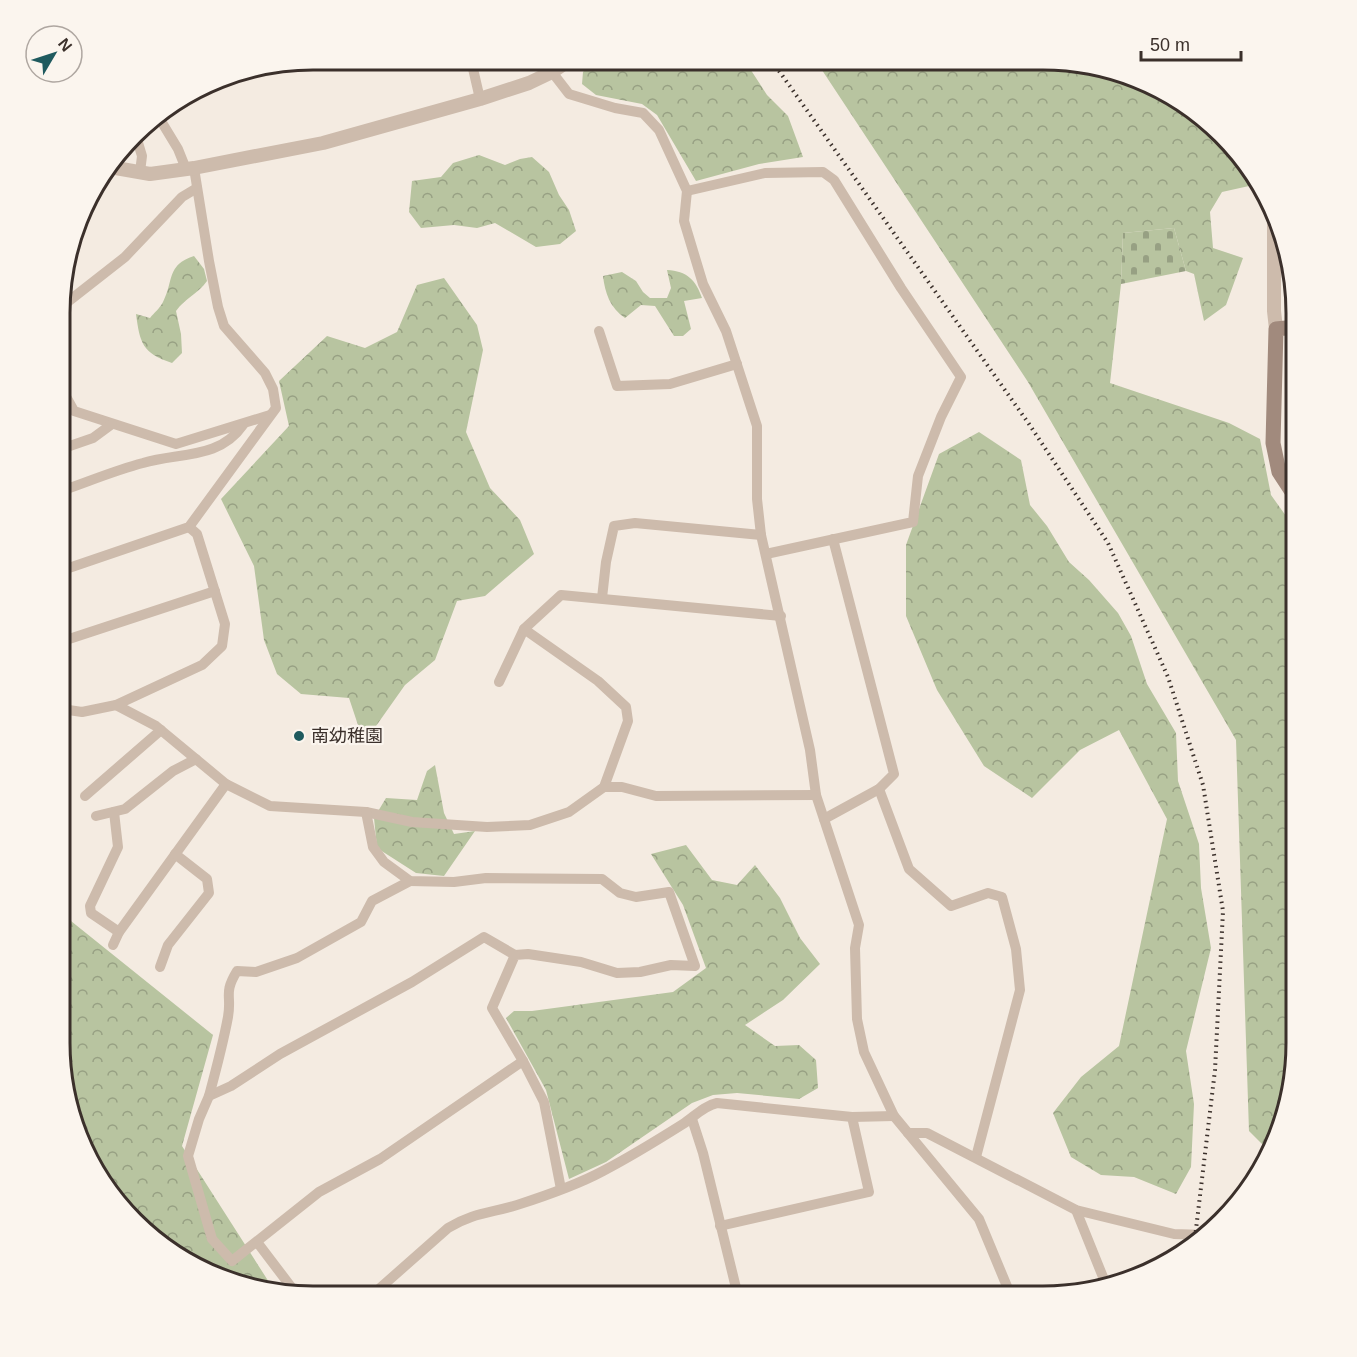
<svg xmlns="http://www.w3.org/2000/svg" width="1357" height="1357" font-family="Helvetica,'Noto Sans JP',sans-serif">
<defs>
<pattern id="forest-crowns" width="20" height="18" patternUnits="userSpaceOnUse" patternTransform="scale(1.5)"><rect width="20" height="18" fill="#b8c4a0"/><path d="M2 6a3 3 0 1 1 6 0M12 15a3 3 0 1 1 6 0" fill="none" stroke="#97a083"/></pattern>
<pattern id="cemetery-stones" width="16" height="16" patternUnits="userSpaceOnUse" patternTransform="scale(1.5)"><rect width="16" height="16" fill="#b8c4a0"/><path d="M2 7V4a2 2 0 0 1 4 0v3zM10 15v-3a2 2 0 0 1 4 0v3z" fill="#97a083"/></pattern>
</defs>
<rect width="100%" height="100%" fill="#f4ebe1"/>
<g fill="url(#forest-crowns)">
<polygon points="592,61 745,61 767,95 788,116 803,157 759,164 696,181 657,115 642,104 596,95 582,84 583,72"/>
<polygon points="816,61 1076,62 1170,94 1245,160 1263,193 1249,186 1222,192 1210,212 1213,248 1243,258 1226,305 1204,321 1194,274 1186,271 1174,228 1123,233 1121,284 1110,383 1229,423 1260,439 1271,495 1296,530 1296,1060 1271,1153 1249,1131 1236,740 1028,382"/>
<polygon points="479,155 505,165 520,159 532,157 549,172 559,195 569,210 576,231 560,244 536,247 495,223 477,228 454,225 421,228 409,212 412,181 441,177 453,163"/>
<path d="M194,256L204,269L207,281C198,294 185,298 176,311L181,334L182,353L172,363C142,353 140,343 136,314L150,318C154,313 160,308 163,302C174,281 166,265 194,256Z"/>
<path d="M667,270C687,271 696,280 702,298L684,301L691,329L683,336H674L655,306L641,305L625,318C610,308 605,293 603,276L622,272L636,281L643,292L650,298H667L671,288Z"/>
<polygon points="444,278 477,325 483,350 466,432 490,488 520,520 534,554 485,596 457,601 435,660 405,685 364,743 349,698 301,694 277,674 264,640 254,566 221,499 289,426 279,381 327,336 365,348 397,332 417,285"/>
<polygon points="979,432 1021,460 1030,505 1047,526 1069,562 1089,580 1118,613 1131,636 1147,684 1176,733 1178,781 1199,844 1201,888 1211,948 1186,1051 1194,1104 1191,1167 1176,1194 1134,1177 1101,1175 1071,1157 1053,1113 1081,1077 1119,1046 1167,819 1119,730 1080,750 1032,798 984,766 937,690 906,616 906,545 939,454"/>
<polygon points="435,765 444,813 454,834 475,831 444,876 416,873 377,848 374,818 386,798 417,800 427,771"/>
<polygon points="686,845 712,880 737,885 755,865 780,898 800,938 820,964 783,1000 745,1025 775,1046 799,1045 816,1060 818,1088 799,1099 737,1093 713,1095 692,1103 606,1162 569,1179 546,1090 506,1018 514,1011 532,1011 673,992 706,968 683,905 651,854"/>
<polygon points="61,915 66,917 213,1035 182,1146 274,1290 201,1271 112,1197 74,1125 61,1060"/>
</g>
<polygon fill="url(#cemetery-stones)" points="1174,228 1186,271 1121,284 1123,233"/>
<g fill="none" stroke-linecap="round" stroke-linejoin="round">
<g stroke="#cdbbac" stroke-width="10">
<polyline points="471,60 480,99"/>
<polyline points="274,67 286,65"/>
<polyline points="552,72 569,94 615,108 643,113 659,130 687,191 684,221 703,284 726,331 757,426 757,499 761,535 810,750 816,795 859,925 855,948 857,1019 864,1052 894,1116 979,1219 1011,1296"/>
<polyline points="158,116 178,149 186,169"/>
<polyline points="136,136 142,156 140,172"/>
<polyline points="97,184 101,178"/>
<polyline points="687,191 765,173 823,172 834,180 901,288 961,377 941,417 918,476 913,522 766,554"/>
<polyline points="65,304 125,257 182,197 197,188"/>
<polyline points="599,331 617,386 670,384 737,364"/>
<polyline points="64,393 74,411 176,444 270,415"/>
<polyline points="64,448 93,438 112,424"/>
<path d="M64,490C90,481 116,470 143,463C178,452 219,460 243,425"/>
<polyline points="63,570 189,527 276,408 273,389 265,373 224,326 218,307 209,261 194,168"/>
<polyline points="602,598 606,562 614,526 635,523 761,535"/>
<polyline points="63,641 215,591"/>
<polyline points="499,682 524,629 561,595 781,616"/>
<polyline points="116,705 156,726 226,784 270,806 366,812 412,822 487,827 530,825 569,812 604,787 628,721 626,707 598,681 524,629"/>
<polyline points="62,709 82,712 116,705 202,665 222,646 225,624 197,534 189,527"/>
<polyline points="604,787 622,787 656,796 816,795"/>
<polyline points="879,789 909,869 951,906 988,893 1002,897 1016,949 1020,990 976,1157"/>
<polyline points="85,796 161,730"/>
<polyline points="114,812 118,847 90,906 91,913 119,932"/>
<polyline points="366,812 373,847 384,862 410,881 454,882 486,878 602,879 620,893 636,897 669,892 695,966 671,965 640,972 617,973 581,962 528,954 515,955 492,1008 523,1061 544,1102 561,1189"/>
<polyline points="96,816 125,809 173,771 196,759"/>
<polyline points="824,819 879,789 894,774 833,539"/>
<polyline points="113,945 119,932 226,784"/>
<polyline points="515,955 484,937 412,982 280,1054 231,1086 209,1096 199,1119 188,1156 212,1239 232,1261 319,1192 380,1159 523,1061"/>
<polyline points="160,967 168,945 209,893 207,879 175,854"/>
<path d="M209,1096C216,1070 223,1044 228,1017C232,995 223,994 237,971L256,972L297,958L361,922L372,901L410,881"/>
<polyline points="692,1119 703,1153 738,1296"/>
<polyline points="908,1133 927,1133 1076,1210 1174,1234 1205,1235"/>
<polyline points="1076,1210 1107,1287"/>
<polyline points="720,1226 869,1192 852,1117"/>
<polyline points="257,1242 298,1296"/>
<path d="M371,1296L448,1228C472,1213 491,1213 517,1205C545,1196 577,1185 603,1171C630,1157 656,1141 683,1124C694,1117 703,1106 717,1103L852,1117L894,1116"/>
</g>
<g stroke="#cdbbac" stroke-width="14">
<polyline points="110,167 150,174 194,168 323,143 480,99 529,83 552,72 568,61"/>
<polyline points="1274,214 1274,311 1276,329"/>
</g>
<polyline stroke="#a18a7d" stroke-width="15" points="1296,327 1276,329 1273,443 1279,472 1296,498"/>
<polyline stroke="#3b302b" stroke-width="4" stroke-dasharray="1.5 4.5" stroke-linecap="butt" points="772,61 1029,424 1108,543 1168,677 1203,785 1223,911 1215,1070 1194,1246"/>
</g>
<circle fill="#1f5a5e" stroke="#fbf5ee" stroke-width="2" cx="299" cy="736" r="6"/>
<g text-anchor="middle" stroke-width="4.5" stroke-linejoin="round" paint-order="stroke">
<g font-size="18" fill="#3b302b" stroke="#fbf5ee" text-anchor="start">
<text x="311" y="742">南幼稚園</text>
</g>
</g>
<path d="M0 0H1357V1357H0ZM313 70H1043A243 243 0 0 1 1286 313V1043A243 243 0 0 1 1043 1286H313A243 243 0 0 1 70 1043V313A243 243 0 0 1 313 70Z" fill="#fbf5ee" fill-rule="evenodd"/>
<path fill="none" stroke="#3b302b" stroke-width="3" d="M313 70H1043A243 243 0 0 1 1286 313V1043A243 243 0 0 1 1043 1286H313A243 243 0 0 1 70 1043V313A243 243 0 0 1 313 70Z"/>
<g transform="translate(54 54) rotate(51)"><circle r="28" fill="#fbf5ee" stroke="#aea6a0" stroke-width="1.5"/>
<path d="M0-4.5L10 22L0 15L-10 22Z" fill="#1f5a5e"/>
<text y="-9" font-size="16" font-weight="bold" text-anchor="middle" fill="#3b302b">N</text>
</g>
<path d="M1141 51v9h100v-9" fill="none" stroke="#3b302b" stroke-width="3"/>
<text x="1150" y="51" font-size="18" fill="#3b302b" stroke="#fbf5ee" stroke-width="4.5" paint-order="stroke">50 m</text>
</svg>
